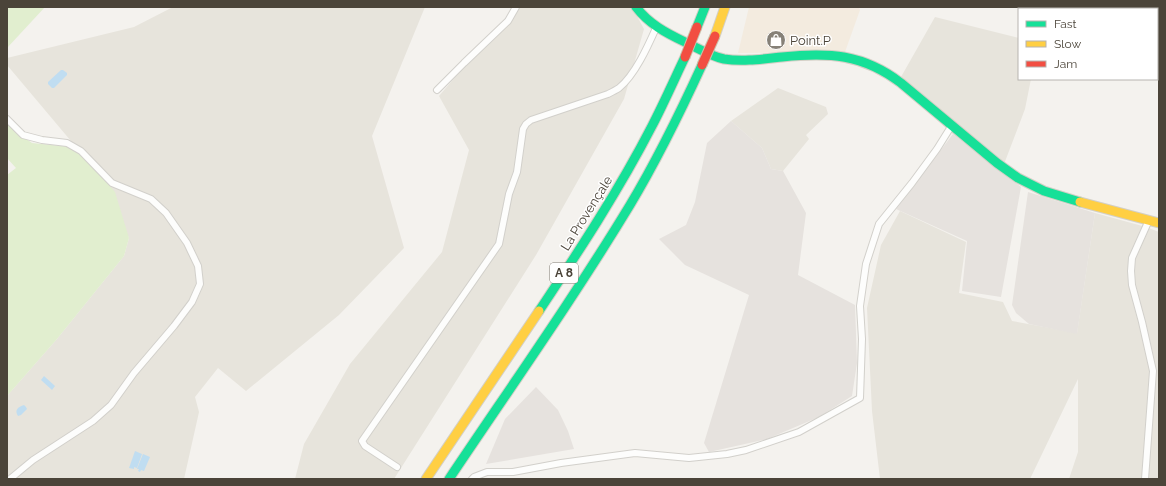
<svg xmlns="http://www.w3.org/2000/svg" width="1166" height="486" font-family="Raleway,sans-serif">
<rect width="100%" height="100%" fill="#f4f2ee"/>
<g fill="#e7e4dc">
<polygon points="173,7 425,7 372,136 404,248 339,315 246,391 218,368 195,397 199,412 184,479 7,479 7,396 57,339 124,256 129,238 92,166 7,65 7,58 134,27"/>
<polygon points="515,7 632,7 644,29 624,99 536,255 394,479 295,479 304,444 350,364 442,252 469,150 439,96"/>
<polygon points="935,17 1019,38 1019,79 1031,79 1025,109 1001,172 953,134 897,84"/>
<polygon points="778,88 826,107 828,114 806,135 809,139 783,171 771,169 762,148 731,121"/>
<polygon points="900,211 966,242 959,293 1003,302 1012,321 1077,333 1095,213 1146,227 1159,232 1159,479 1069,479 1078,452 1078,379 1030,479 880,479 872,411 867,308 881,245"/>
</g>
<polygon fill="#f3ebdf" points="749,7 859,7 860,10 845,52 738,53"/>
<g fill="#e6e2de">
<polygon points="731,121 762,148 771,169 783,171 806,213 798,275 855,305 857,363 852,396 819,417 767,439 709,452 704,443 749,295 685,265 659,239 686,225 695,202 707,143"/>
<polygon points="953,134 1021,187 1001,297 962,291 967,241 896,209"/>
<polygon points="1028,192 1095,213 1077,334 1029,324 1016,313 1012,305"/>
<polygon points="536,387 558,410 568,431 574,449 486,464 505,419"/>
</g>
<g fill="#e1eecf">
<polygon points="7,7 45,7 7,48"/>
<polygon points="7,120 15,131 32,143 71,147 89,162 115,192 129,238 124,256 57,339 7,396 7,175 16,168 7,158"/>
</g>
<g fill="#c0ddf1">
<polygon points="61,70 63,70 67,73 67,75 54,88 52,88 48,84 48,82"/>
<polygon points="44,376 55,386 52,390 41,380"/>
<path d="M24,405L26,407L27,409L21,415L18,416C14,410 18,407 24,405Z"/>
<polygon points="135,451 142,454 137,468 134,467 134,469 129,468"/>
<polygon points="143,454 150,457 144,471 141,470 140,472 138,471 139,469 137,469"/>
</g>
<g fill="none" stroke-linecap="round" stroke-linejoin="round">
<g stroke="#d2d0cb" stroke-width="8">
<g id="street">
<polyline points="437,90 464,63 508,21 516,7"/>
<polyline points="7,119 23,135 42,140 67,143 81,151 112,183 151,199 166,213 187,243 198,266 200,284 192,302 174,326 134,373 111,405 93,421 33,460 10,479"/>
<path d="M397,467L365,446L362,441L499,244L509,194L517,172L523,129L526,124L531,120L608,94C612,92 616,90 619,88C635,75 648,46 656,28"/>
<polyline points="472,479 474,477 487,472 513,472 561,463 635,453 689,458 727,454 746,450 799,432 860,398 862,339 860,306 866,264 879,224 912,183 937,149 952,125"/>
<polyline points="1145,479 1153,371 1142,322 1132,285 1131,271 1132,258 1149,220"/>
</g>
</g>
<g stroke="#d3cfc5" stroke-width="11">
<g id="fast">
<path d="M636,7C649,24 666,33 685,42C698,48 710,56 724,59C743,62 763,59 782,57C829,52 863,54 901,83L997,163L1018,178L1044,191L1080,202"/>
<polyline points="697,27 705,7"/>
<path d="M539,311C579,251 619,190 652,126C664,103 674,80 685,57"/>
<path d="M449,479C510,388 573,299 630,205C657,160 680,113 702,65"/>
</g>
</g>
<g stroke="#d3cfc5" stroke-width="11">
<g id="slow">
<polyline points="715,36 725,7"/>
<polyline points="1080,202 1159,223"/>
<polyline points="426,479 539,311"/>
</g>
</g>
<use href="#street" stroke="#fdfdfc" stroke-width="6"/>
<use href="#fast" stroke="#16e098" stroke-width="9"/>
<use href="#slow" stroke="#ffcf43" stroke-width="9"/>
<g stroke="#ccbfa9" stroke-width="11" stroke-linecap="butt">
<g id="jam-bridge">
<polyline points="685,57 697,27"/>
<polyline points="702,65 715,36"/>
</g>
</g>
<use href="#jam-bridge" stroke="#f24e42" stroke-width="9"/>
</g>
<defs>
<g id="shop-disc" transform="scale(1)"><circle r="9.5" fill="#868178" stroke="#fff"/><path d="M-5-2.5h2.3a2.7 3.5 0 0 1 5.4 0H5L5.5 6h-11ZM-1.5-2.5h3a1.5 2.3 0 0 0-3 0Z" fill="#fff"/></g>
</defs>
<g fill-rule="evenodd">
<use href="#shop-disc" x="776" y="40"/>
</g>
<g text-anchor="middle" stroke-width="3" stroke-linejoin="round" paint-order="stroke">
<rect fill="#fff" stroke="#817c74" stroke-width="1" x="550" y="263" width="28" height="20" rx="3"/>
<g font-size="12" font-weight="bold" fill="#4b4439">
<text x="564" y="277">A 8</text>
</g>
<g font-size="13" fill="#4b4439" stroke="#fff" text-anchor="start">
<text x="790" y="45">Point.P</text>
</g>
<g font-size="13" fill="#4b4439" stroke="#fff">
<text transform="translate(586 213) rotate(-58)" y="5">La Provençale</text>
</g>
</g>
<rect width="1166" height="486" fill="none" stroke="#4b4439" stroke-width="16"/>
<rect x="1018" y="8" width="140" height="72" fill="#ffffff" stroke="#b7b4b0"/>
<rect x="1026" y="21" width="20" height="6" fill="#16e098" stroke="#b7b4b0"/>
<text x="1054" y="28" font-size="12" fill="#4b4439">Fast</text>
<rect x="1026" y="41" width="20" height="6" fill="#ffcf43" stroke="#b7b4b0"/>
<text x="1054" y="48" font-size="12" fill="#4b4439">Slow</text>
<rect x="1026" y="61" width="20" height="6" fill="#f24e42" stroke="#b7b4b0"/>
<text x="1054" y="68" font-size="12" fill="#4b4439">Jam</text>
</svg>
